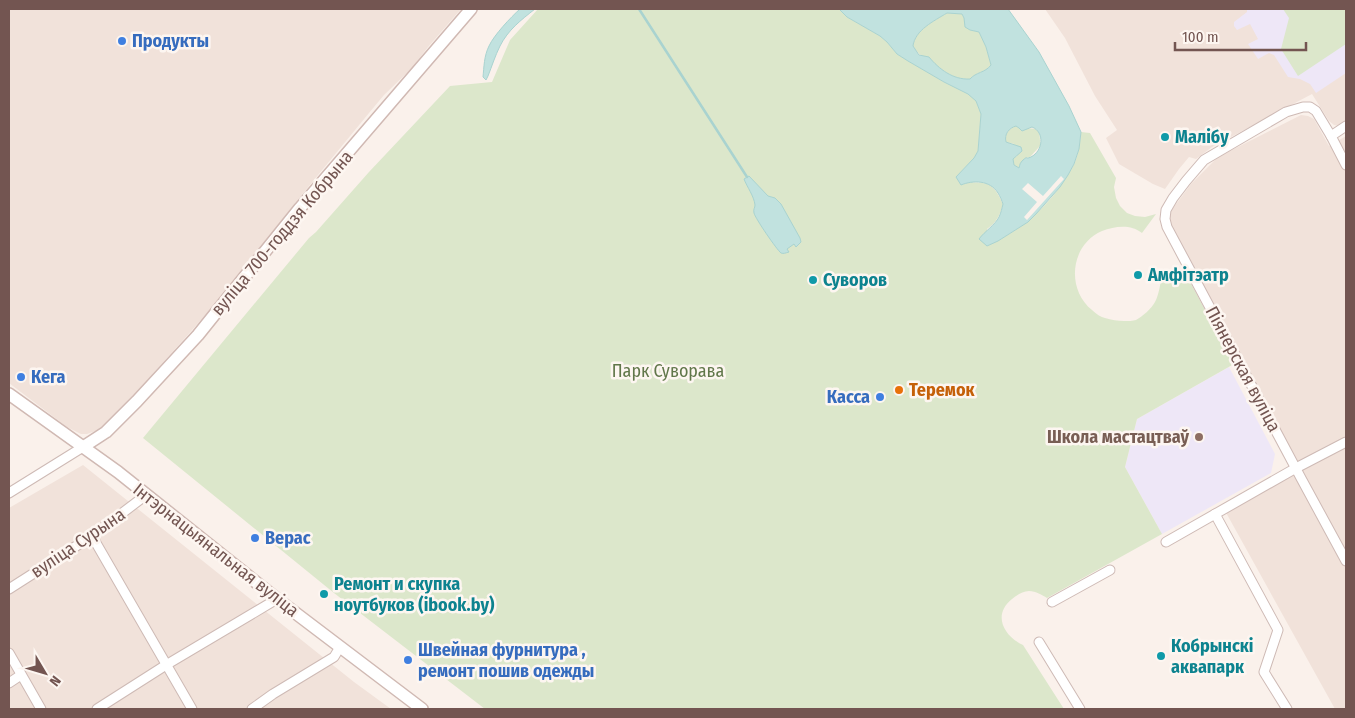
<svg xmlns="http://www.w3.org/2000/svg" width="1355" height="718" font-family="'Fira Sans Condensed',sans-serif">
<rect width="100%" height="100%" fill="#faf1eb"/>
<g fill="#f1e2da">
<polygon points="9,9 461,9 428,47 412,68 384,95 369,113 295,203 235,281 185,338 139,389 104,425 98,430 87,434 81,434 67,427 9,383"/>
<polygon points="1045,9 1346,9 1346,122 1339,126 1334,125 1329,121 1312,94 1212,147 1196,159 1189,157 1179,169 1165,189 1153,184 1119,164 1106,138 1117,130 1095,96 1065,38"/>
<polygon points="1301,115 1308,116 1314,119 1329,146 1346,136 1346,709 1335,709 1224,509 1295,469 1165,219 1191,184 1218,157"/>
<polygon points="83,465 354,682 391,709 9,709 9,508"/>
</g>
<g fill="#eee7f7">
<polygon points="1247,9 1346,9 1346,73 1316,93 1310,84 1300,79 1288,77 1274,55 1269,53 1258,59 1248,44 1258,39 1250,24 1237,30 1234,26 1234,22 1247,12"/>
<polygon points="1229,367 1275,454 1271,473 1162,534 1125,467 1137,419"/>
</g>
<g fill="#dce7cb">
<path d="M538,9H839L847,17L880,36L887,42L897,54L944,82L969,94L976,101L981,114L978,151L974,158L956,177C979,190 989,171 1003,204C1000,215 997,222 987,229V246C1019,231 1046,209 1065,179C1068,173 1073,168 1075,162C1079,152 1080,142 1081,132L1090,133L1116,178L1114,187L1116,198L1120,206L1127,213L1135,216L1145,217L1156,214L1142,233C1131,224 1115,226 1102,231C1070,245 1066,289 1092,310C1096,314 1101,317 1105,318C1111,320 1118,321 1124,321C1128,321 1133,321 1136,320C1142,317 1152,308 1155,302C1159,295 1160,284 1162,276L1189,280L1234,364L1137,419L1125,467L1162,534L1047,598C1042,595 1036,591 1029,591C1023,591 1017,595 1012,599C992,615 1004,636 1023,645L1064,709H485L334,593L143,438L309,238L316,232L369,172L450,86L492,82L510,40Z"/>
<polygon points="1283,9 1346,9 1346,44 1298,76 1281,49 1289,18"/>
<path d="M947,13L962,14L970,30L979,32L986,47L991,65C985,73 976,72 970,79C955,80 945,72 934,64C924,56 921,58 913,46C915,30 934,21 947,13Z"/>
<path d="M1016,126C1032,133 1041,120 1040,146L1030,157L1026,158L1019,168L1014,165L1012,159L1017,156L1014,144L1006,142C1004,135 1009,128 1016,126Z"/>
</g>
<g fill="#c1e2df" stroke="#a9d3d0" fill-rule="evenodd">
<path d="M520,9H535C521,20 508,30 500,46C495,56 492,66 488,76L486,80L483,77C484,67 484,56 489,46C494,35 511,17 520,9Z"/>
<path d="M839,9H1008L1039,52L1069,106L1081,132L1079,149L1074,164L1068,175L1060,187L1036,214L1028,222L998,241L987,246L979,239C985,231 995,225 999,217C1001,213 1002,208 1003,204C1002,201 1000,196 998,193C990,180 973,180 961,185L956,177L974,158L978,151L981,114L976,101L968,94L944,82L908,61L897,54L887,42L880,36L847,17ZM947,13L962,14L964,18L965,27L970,30L979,32L986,47L991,65C985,73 976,72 970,79C953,80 939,69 929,57L919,55L913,46C915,30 934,21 947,13ZM1016,126L1019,128L1022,131L1032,127C1045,132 1043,151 1031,157C1024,160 1029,155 1023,160C1020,163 1020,164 1019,168L1014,165L1013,159L1022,151L1021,147L1006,142C1004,134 1009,128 1016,126Z"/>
<path d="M749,176L768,196L775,198L781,204L800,238L801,242L796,247L794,244L787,249L789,252C785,253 784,254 781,253C777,250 755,218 754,213C753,209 755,208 755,205C754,196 747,187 744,179Z"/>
</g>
<polygon fill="#faf1eb" points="1061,176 1064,179 1027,220 1024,217 1037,202 1022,189 1028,183 1043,196"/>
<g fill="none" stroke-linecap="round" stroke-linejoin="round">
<polyline stroke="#a9d3d0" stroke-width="2.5" points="639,9 747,177"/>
<g stroke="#cebab5" stroke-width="11">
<g id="street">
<polyline points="1331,136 1346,126"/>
<polyline points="1346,165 1331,136 1316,111 1310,107 1303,107 1286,112 1204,160 1186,181 1173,198 1166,210 1165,219 1167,227 1302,480 1346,561"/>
<polyline points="9,493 83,447"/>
<polyline points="1215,514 1278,630 1264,672 1287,709"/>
<polyline points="92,536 192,709"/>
<polyline points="1166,542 1296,468 1346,442"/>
<polyline points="9,589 92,536 146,495"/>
<polyline points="1052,602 1110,570"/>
<polyline points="1039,642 1080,709"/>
<polyline points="9,653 41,709"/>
<polyline points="9,683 21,675"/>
<polyline points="97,709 166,665 277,599"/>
<polyline points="252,709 273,694 334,657 340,647"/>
</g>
</g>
<g stroke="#d0b9b3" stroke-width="14">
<g id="secondary">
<polyline points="9,394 118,472 277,599 422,709"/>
<polyline points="83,447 106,432 137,401 198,335 300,208 471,9"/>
</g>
</g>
<use href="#street" stroke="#fff" stroke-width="9"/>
<use href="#secondary" stroke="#fff" stroke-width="11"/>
</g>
<g fill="#3f7fe0" stroke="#fdf6f1" stroke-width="2">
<circle cx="122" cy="41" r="5"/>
<circle cx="21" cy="377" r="5"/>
<circle cx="880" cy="397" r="5"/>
<circle cx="255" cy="538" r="5"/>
<circle cx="408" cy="660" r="5"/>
</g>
<g fill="#0f9aa8" stroke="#fdf6f1" stroke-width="2">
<circle cx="1165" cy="137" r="5"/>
<circle cx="1138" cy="275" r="5"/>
<circle cx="813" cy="280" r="5"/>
<circle cx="324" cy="594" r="5"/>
<circle cx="1161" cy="656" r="5"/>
</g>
<circle fill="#e8710a" stroke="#fdf6f1" stroke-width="2" cx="899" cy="390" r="5"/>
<circle fill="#8d6e63" stroke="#fdf6f1" stroke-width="2" cx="1199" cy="437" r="5"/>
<g text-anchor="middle" stroke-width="5" stroke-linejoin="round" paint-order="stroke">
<g font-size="18" font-weight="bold" fill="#366cbe" stroke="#fdf6f1" text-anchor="start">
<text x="132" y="47">Продукты</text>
<text x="31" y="383">Кега</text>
<text x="870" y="403" text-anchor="end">Касса</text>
<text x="265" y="544">Верас</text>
<text x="418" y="656">Швейная фурнитура ,<tspan x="418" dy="21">ремонт пошив одежды</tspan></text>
</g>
<g font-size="18" font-weight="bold" fill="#0d838f" stroke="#fdf6f1" text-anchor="start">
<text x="1175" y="143">Малібу</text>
<text x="1148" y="281">Амфітэатр</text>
<text x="823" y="286">Суворов</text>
<text x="334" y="590">Ремонт и скупка<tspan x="334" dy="21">ноутбуков (ibook.by)</tspan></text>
<text x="1171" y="652">Кобрынскі<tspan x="1171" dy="21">аквапарк</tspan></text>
</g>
<g font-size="18" fill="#735551" stroke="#fdf6f1">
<text transform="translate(282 233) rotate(-50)" y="6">вуліца 700-годдзя Кобрына</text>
<text transform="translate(1243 369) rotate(62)" y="6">Піянерская вуліца</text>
<text transform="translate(78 543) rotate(-34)" y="6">вуліца Сурына</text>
<text transform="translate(216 550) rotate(38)" y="6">Інтэрнацыянальная вуліца</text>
</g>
<g font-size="18" fill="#61774a" stroke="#fdf6f1">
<text x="668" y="377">Парк Суворава</text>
</g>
<g font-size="18" font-weight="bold" fill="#c56008" stroke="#fdf6f1" text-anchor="start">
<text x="909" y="396">Теремок</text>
</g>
<g font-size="18" font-weight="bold" fill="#785e54" stroke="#fdf6f1" text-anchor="end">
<text x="1189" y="443">Школа мастацтваў</text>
</g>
</g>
<rect width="1355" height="718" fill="none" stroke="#735551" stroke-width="20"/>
<g transform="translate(45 673) rotate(128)" stroke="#fdf6f1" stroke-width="4" paint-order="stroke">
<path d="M0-4L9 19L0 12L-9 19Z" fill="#735551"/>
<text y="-8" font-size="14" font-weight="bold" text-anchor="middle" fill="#735551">N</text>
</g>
<path d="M1175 42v8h131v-8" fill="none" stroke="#735551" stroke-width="2.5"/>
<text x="1182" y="42" font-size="15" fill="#735551" stroke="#fdf6f1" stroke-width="4" paint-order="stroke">100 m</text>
</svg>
